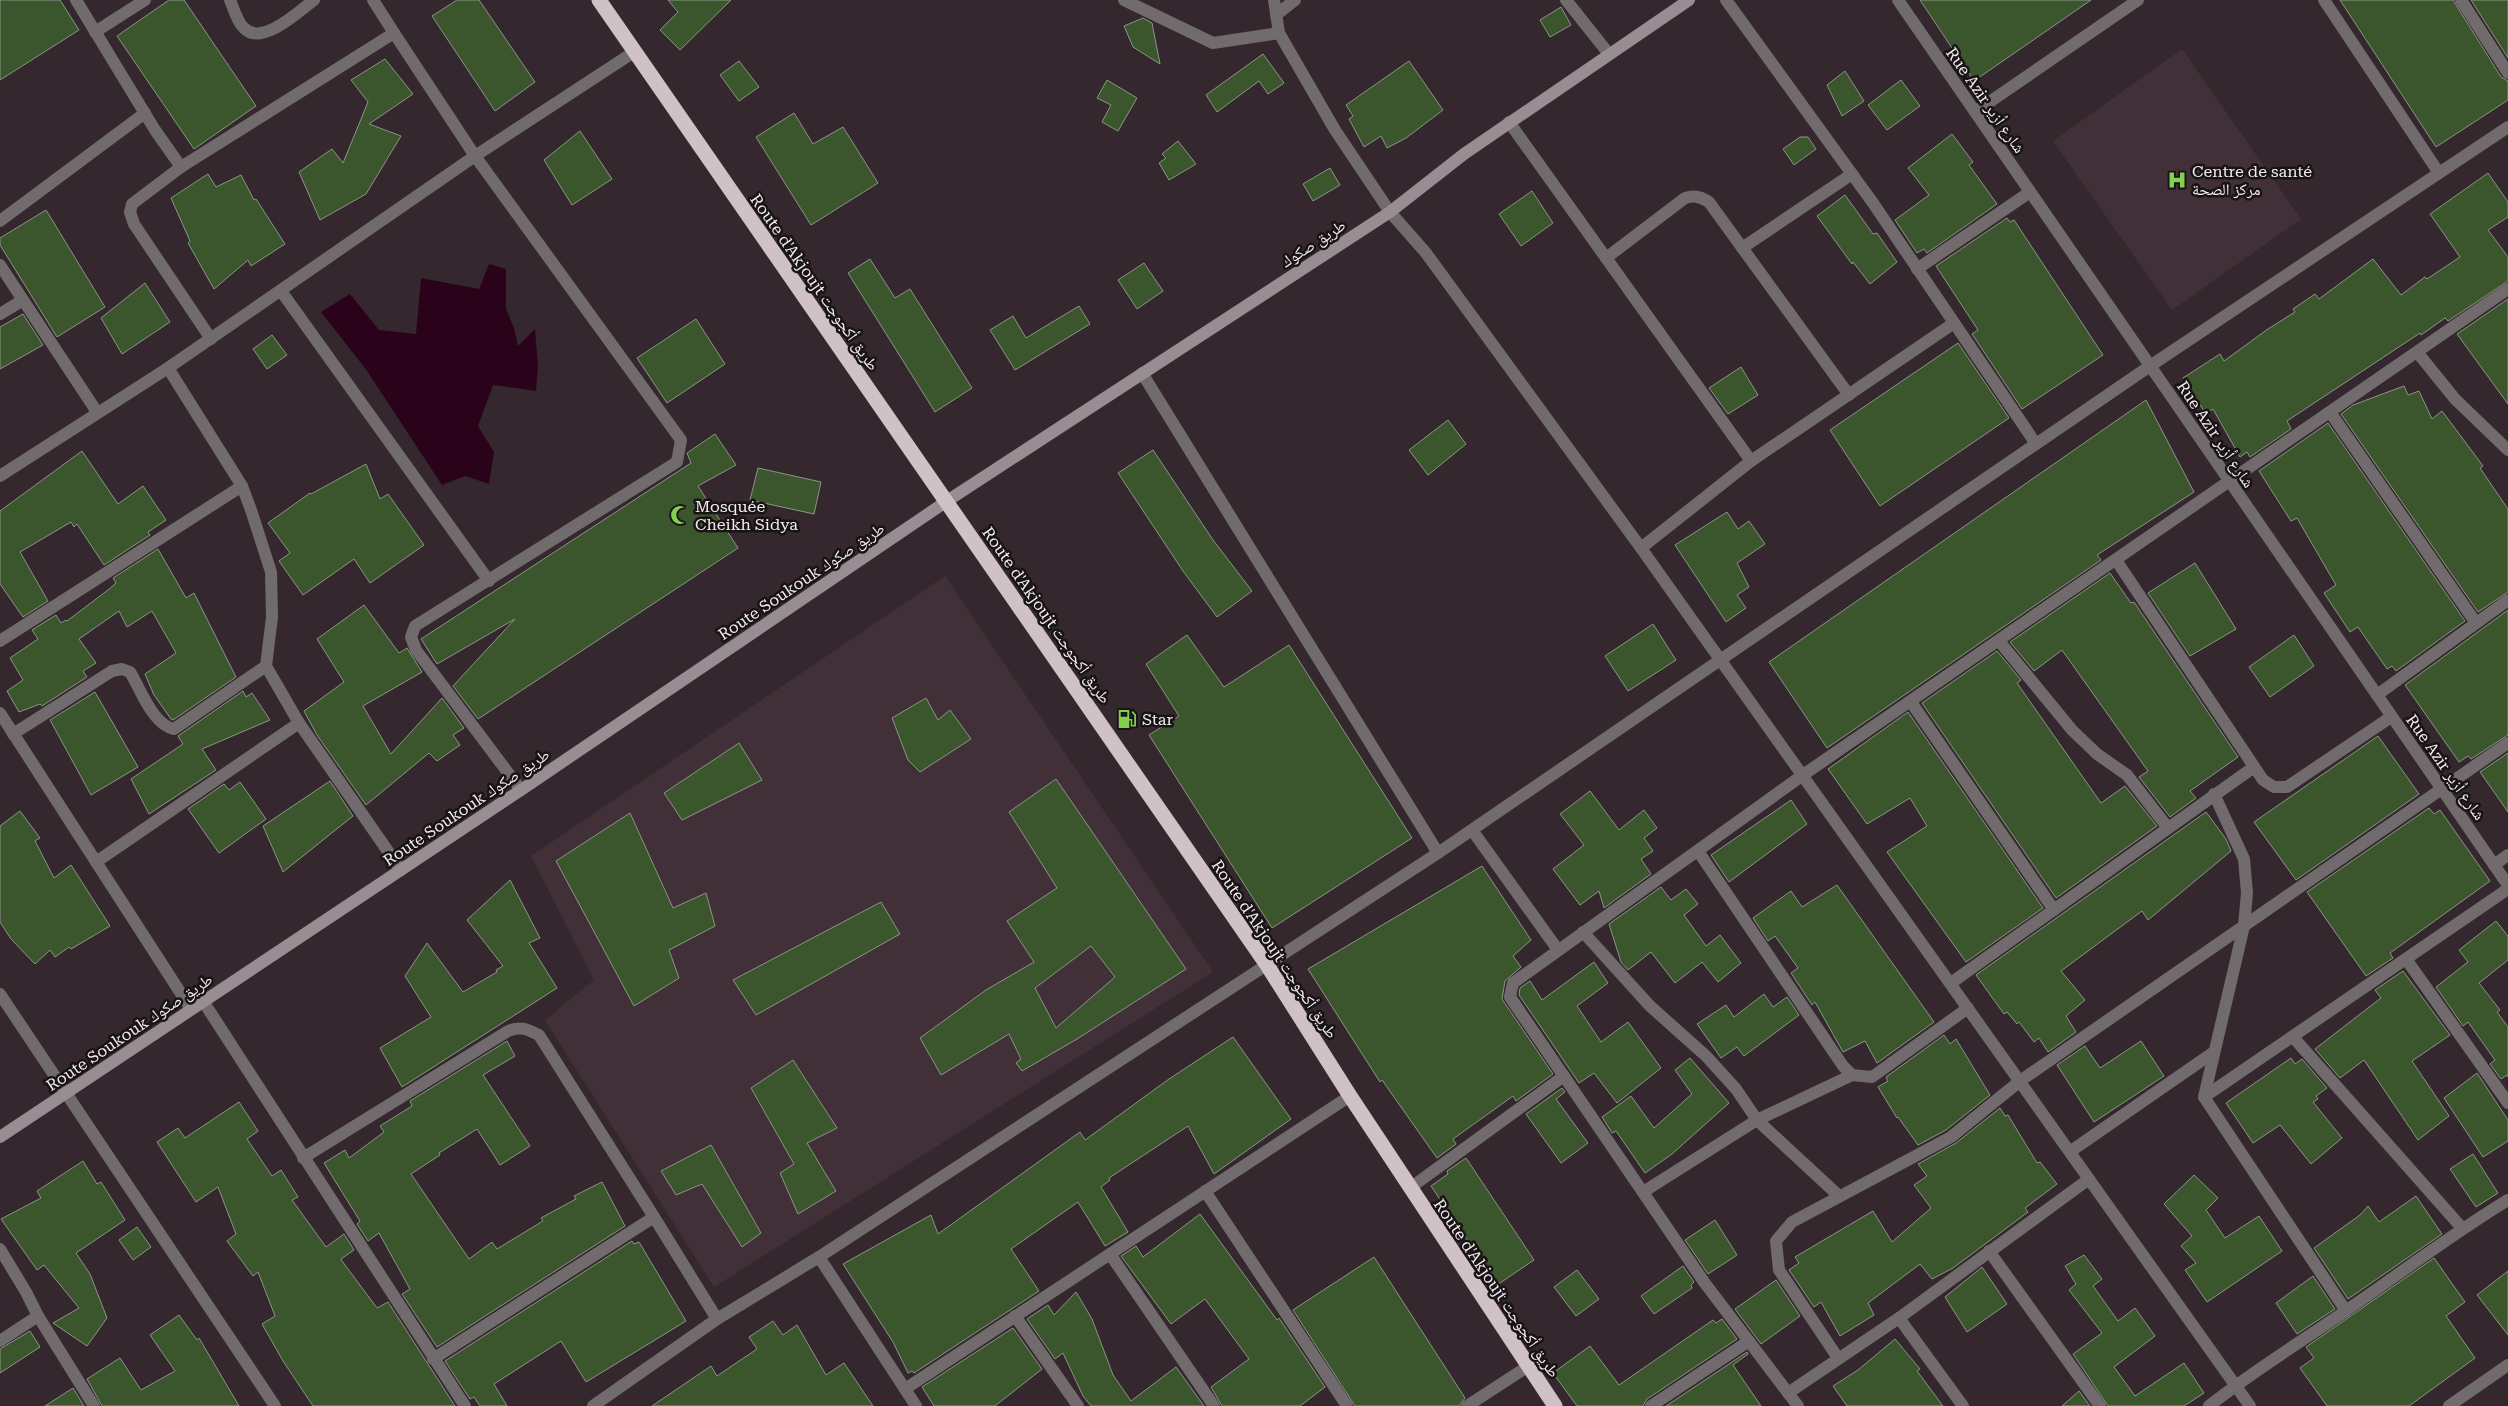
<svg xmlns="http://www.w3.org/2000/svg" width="2508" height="1406" font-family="'Roboto Serif','Noto Naskh Arabic',serif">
<rect width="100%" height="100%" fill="#34282e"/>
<g fill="#423038">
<polygon points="2182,49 2301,219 2172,310 2053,141"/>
<polygon points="945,576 1213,972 714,1287 545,1020 594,980 531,856"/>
</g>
<polygon fill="#2a031a" points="489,264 506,269 506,309 514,328 518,346 535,329 538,366 536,391 493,385 478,426 494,452 489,484 465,476 442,485 365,368 321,312 350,294 379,330 416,334 421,278 479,289"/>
<g fill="#3b562c" stroke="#8c9488" fill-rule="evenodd">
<polygon points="0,0 60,0 79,30 0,80"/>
<polygon points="169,0 184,0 256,106 194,149 117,36"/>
<polygon points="457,0 479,0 535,82 495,111 432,16"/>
<polygon points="668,0 731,0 680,50 660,30 678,12"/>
<polygon points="1920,0 2091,0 1974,81"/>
<polygon points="2340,0 2453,0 2501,77 2508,81 2508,100 2436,147"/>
<polygon points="2471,0 2508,0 2508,58"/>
<polygon points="1561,7 1571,25 1550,37 1540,20"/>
<polygon points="1143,18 1152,23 1160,64 1133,47 1124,26"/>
<polygon points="1263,54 1284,83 1268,94 1259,81 1217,112 1206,95"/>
<polygon points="385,59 413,94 369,124 401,136 366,194 320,220 299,172 332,149 343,163 368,102 351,80"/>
<polygon points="739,61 759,87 739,101 720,75"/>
<polygon points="1409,61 1443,110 1406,138 1387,148 1381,136 1364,147 1349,119 1353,116 1346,105"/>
<polygon points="1845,71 1864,101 1842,116 1827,85"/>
<polygon points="1107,80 1137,98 1118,131 1102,122 1111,105 1097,98"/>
<polygon points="1901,80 1920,106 1887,130 1868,105"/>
<polygon points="794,113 813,144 843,127 878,183 811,225 756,137"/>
<polygon points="580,131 612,179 572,205 544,160"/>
<polygon points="1952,134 1973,162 1969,165 1997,204 1927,253 1924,249 1917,253 1895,220 1929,195 1908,168"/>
<polygon points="1800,137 1808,137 1816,149 1794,165 1783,149"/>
<polygon points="1178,141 1196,164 1169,180 1159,163 1166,158 1162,154"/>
<polygon points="1330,168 1340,185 1313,201 1303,184"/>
<polygon points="2488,173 2508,202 2508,217 2488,230 2508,257 2508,281 2448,321 2445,318 2421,335 2420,333 2287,421 2291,429 2250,457 2247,452 2240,457 2213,409 2206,414 2183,378 2220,354 2224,361 2268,329 2295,312 2293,309 2315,294 2319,299 2373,259 2401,295 2425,277 2427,279 2460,257 2430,214"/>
<polygon points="208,174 216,187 241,175 254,200 256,199 285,244 251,266 248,260 214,289 188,243 190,241 171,198"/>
<polygon points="1532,191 1553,223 1521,246 1499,214"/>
<polygon points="1845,195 1873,234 1877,233 1897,262 1870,284 1853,262 1852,264 1817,216"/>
<polygon points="46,210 105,307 57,337 0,245 0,238"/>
<polygon points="2007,218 2010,222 2014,220 2103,355 2022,409 1972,334 1978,330 1936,266"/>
<polygon points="870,259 895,298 910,289 972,388 935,412 848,273"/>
<polygon points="1144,263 1163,291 1137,309 1118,280"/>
<polygon points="145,283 170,322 122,354 101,318"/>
<polygon points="2508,299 2508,404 2457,334"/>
<polygon points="1079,306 1090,324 1015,370 990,330 1013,316 1026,338"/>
<polygon points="23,314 43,345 0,369 0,327"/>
<polygon points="696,319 725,364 667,403 637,358"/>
<polygon points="272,335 287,355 267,369 253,349"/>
<polygon points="1958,343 2009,418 1880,506 1830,430"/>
<polygon points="1741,367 1758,395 1728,414 1709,388"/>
<polygon points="2404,386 2408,395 2419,391 2432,419 2442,411 2483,466 2480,468 2508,509 2508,592 2478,612 2341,414 2353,405"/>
<polygon points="2146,400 2194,492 2097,555 2101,560 1827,748 1769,662"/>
<polygon points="1448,420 1466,444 1428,475 1409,450"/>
<polygon points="2328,423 2465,621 2396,671 2392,666 2387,669 2358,627 2350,632 2324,593 2336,585 2297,518 2291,521 2259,471"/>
<polygon points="715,434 736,465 698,486 738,548 478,719 453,686 515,619 437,664 421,639 691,463 687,453"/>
<polygon points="1153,450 1213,540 1252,591 1217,617 1183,571 1118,473"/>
<polygon points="82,451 118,504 143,486 166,520 148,532 150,535 104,565 77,524 74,527 71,522 20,552 48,601 23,617 0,584 0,511"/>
<polygon points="366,464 380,499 388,494 424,545 370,583 354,559 303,595 279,561 290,553 268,523 310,493 311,494"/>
<polygon points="758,468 821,482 814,514 750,500"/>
<polygon points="1727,512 1738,529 1749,521 1765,544 1737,563 1749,587 1737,595 1746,608 1726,622 1675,545"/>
<polygon points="158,549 186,598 194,593 236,677 173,720 171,719 154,695 145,674 176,653 152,611 127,627 119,611 79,639 96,663 83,671 87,677 42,706 40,704 19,712 7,691 23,680 10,658 38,639 32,630 56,615 61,623 66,620 67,621 108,590 116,583 113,578"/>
<polygon points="2195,563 2236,629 2190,656 2148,593"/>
<polygon points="2110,573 2131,603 2134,602 2238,757 2190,791 2196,798 2170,817 2139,777 2148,771 2062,650 2034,671 2010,642"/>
<polygon points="364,605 399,653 407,648 422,672 363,706 391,754 442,698 464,728 453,735 460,745 437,761 429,753 366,805 317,735 304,711 344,682 317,639"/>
<polygon points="2508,610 2508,735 2471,759 2468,756 2459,762 2405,685"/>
<polygon points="1653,624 1676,660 1628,691 1605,656"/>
<polygon points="1187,635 1224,687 1289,645 1412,838 1272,928 1149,735 1179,716 1146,664"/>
<polygon points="2294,635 2314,666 2270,697 2249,667"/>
<polygon points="1997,651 2021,680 2017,683 2101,803 2125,786 2157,826 2056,898 1922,703"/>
<polygon points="243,691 246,697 252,693 270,720 202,749 216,770 149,814 131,779 183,744 178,736"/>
<polygon points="95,692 138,767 91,795 50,720"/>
<polygon points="926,698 938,720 950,710 971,739 920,772 908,760 892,718"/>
<polygon points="1908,712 2043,908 1966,962 1887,852 1927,826 1910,798 1867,824 1828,769"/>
<polygon points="2378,736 2419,794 2296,880 2254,822"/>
<polygon points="739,743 762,780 682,820 664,793"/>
<polygon points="2508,753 2508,812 2480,772"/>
<path d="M1056,779L1186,969L1077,1039L1022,1071L1016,1063L1021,1059L1009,1034L941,1075L920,1038L986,990L1034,962L1007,921L1057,888L1009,812ZM1091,946L1115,977L1056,1028L1035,988Z"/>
<polygon points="330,781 353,816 283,872 263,826"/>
<polygon points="240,782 266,819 219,853 188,809 224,784 229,790"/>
<polygon points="1590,791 1619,830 1644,810 1657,828 1644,838 1653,851 1641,859 1651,874 1604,908 1599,891 1580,905 1553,869 1584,845 1560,814"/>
<polygon points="1791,800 1807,824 1729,882 1711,855"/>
<polygon points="2429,808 2434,814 2440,810 2490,881 2390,953 2393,958 2366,976 2307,892"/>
<polygon points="20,811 40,838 35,841 54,878 71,865 110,926 71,949 69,947 55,957 50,950 35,964 11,939 0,922 0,826"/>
<polygon points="2206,812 2226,839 2231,851 2148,920 2142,911 2061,971 2085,1000 2066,1016 2076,1032 2048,1052 2039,1038 2034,1042 2019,1022 2017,1024 2007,1012 2004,1014 1976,975"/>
<polygon points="630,813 673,908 706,893 715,926 669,950 679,978 634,1006 556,861"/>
<polygon points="1482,866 1531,940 1513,956 1521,967 1505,981 1502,999 1553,1074 1516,1101 1513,1096 1453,1139 1456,1144 1437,1158 1382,1080 1380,1082 1308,969"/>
<polygon points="510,880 540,938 529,943 557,988 402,1087 380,1048 431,1017 405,976 427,943 463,992 497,972 496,970 503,966 467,920"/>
<polygon points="1837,885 1934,1022 1877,1063 1865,1041 1843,1052 1815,1002 1812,1005 1791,973 1798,968 1775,936 1768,941 1753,918 1791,891 1802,907"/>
<polygon points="1661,887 1671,900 1686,889 1698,904 1684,915 1706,946 1720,935 1741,963 1718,982 1702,962 1675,983 1651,952 1628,970 1621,962 1609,924"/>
<polygon points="881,902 900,934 756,1015 733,980"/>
<polygon points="2496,921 2508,936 2508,960 2479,983 2500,1010 2497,1012 2508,1027 2508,1077 2507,1075 2501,1079 2490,1064 2495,1060 2468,1022 2463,1026 2436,987 2468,962 2459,950"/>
<polygon points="1594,962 1608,983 1577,1006 1601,1042 1628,1022 1661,1068 1617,1103 1594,1073 1579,1083 1519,995 1520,988 1530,981 1542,1000"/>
<polygon points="2403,971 2450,1035 2412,1061 2449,1116 2418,1140 2364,1060 2340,1078 2315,1049 2381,998 2375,990"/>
<polygon points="1764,994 1773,1007 1787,997 1799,1015 1744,1056 1737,1047 1721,1058 1697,1024 1726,1005 1734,1017"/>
<polygon points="1944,1035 1950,1044 1956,1039 1990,1095 1946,1130 1918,1145 1898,1117 1897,1118 1878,1087 1888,1081 1886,1077"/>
<polygon points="1233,1037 1291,1119 1214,1174 1188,1126 1109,1178 1110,1180 1101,1187 1128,1232 1105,1246 1078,1202 1011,1249 1039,1291 914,1373 912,1371 908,1373 893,1342 843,1264 931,1215 938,1234 1080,1132 1085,1140 1169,1079"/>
<polygon points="507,1041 515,1056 483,1075 530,1146 500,1165 477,1129 439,1153 440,1155 411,1174 469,1259 492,1242 497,1249 543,1221 541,1218 576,1199 574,1196 602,1182 625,1226 437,1347 402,1294 410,1289 379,1233 368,1241 357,1224 360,1221 324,1163 345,1150 349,1158 384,1132 380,1126 412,1106 410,1101"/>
<polygon points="2141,1041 2164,1076 2094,1122 2057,1065 2085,1046 2100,1068"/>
<polygon points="1690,1058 1729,1103 1672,1154 1645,1173 1616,1131 1612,1133 1602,1117 1631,1096 1654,1128 1692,1094 1675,1070"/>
<polygon points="2291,1058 2295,1064 2302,1059 2327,1088 2316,1096 2318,1099 2313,1102 2342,1138 2311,1164 2280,1125 2253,1143 2226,1103"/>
<polygon points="793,1060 837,1128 807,1143 836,1191 798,1214 780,1173 794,1164 751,1088"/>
<polygon points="2477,1073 2508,1120 2508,1141 2483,1157 2444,1098"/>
<polygon points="1562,1088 1565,1092 1556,1099 1588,1143 1561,1163 1526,1114"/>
<polygon points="239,1102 258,1131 247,1139 272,1176 281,1170 298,1197 292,1200 326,1247 344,1234 354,1250 341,1259 342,1261 377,1308 388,1302 455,1406 313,1406 283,1361 262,1324 275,1316 258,1272 253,1276 227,1241 236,1234 218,1187 196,1202 157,1142 178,1128 185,1138"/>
<polygon points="2000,1108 2005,1116 2008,1115 2037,1163 2040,1162 2057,1184 2025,1208 2028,1212 1953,1268 1932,1279 1920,1264 1868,1303 1874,1315 1840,1336 1821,1302 1814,1307 1789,1270 1799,1263 1795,1257 1873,1211 1892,1242 1931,1208 1914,1185 1927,1176 1918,1164 1956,1143"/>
<polygon points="711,1145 761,1233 742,1247 702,1184 676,1195 661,1171"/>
<polygon points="2473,1154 2498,1193 2476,1207 2450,1169"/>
<polygon points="1466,1158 1534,1260 1497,1285 1431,1186 1448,1174 1447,1171"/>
<polygon points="83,1161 97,1184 101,1182 125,1220 76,1253 90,1274 107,1318 87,1346 53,1323 79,1308 44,1265 37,1270 1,1219 41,1198 37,1191"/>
<polygon points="2194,1175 2218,1198 2206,1210 2225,1238 2259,1216 2282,1251 2207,1302 2185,1270 2196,1263 2181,1246 2192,1236 2164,1204"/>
<polygon points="2416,1196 2442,1234 2348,1299 2314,1248 2360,1215 2368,1206 2379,1222"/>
<polygon points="1200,1214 1277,1320 1279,1318 1325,1387 1300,1406 1222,1406 1211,1387 1249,1359 1205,1299 1171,1324 1121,1256 1136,1246 1143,1257"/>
<polygon points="1715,1220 1737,1255 1708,1274 1685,1240"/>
<polygon points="137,1227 151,1247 133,1260 119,1240"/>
<polygon points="632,1241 634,1244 639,1242 686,1321 586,1382 561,1341 494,1384 507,1406 480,1406 474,1397 470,1399 445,1361"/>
<polygon points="2084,1255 2102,1279 2093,1286 2118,1321 2135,1308 2155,1336 2114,1367 2135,1396 2184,1363 2204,1393 2184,1406 2108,1406 2073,1354 2102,1333 2069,1290 2076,1284 2065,1266"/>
<polygon points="1374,1257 1465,1398 1459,1406 1355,1406 1293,1310"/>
<polygon points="2434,1258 2465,1302 2446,1316 2475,1358 2409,1406 2327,1406 2300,1368 2314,1358 2306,1347"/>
<polygon points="1683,1266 1694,1282 1691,1285 1692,1288 1654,1314 1641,1296"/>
<polygon points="1982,1267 2007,1304 1967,1332 1945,1297"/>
<polygon points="1577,1270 1599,1299 1576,1316 1554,1287"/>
<polygon points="2508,1271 2508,1335 2477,1295"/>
<polygon points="2313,1276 2335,1309 2297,1334 2276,1303"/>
<polygon points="1776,1280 1800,1316 1761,1344 1735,1309"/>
<polygon points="1076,1292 1092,1319 1113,1375 1131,1401 1176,1367 1204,1406 1091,1406 1083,1396 1063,1353 1055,1359 1027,1319 1048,1305 1054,1315"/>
<polygon points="179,1315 197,1340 199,1338 239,1406 102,1406 87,1379 120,1358 141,1390 175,1371 150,1335"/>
<polygon points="1722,1319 1737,1339 1647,1399 1643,1406 1577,1406 1553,1373 1590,1346 1619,1385 1713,1320 1716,1323"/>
<polygon points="773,1321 783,1335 797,1325 826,1375 844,1363 873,1406 652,1406 711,1366 717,1376 757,1349 749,1337"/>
<polygon points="1013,1328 1042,1369 995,1406 934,1406 922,1387"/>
<polygon points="30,1331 40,1347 0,1373 0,1349"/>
<polygon points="1895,1339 1920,1369 1917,1371 1943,1406 1847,1406 1833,1386 1858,1370"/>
<polygon points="1747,1352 1748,1354 1733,1365 1761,1406 1666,1406"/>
<polygon points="73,1388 84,1406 45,1406"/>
<polygon points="2079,1391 2090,1406 2062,1406"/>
</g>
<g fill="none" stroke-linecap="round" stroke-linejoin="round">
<g stroke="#716b6d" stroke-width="12">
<polyline points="76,0 155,130 181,167"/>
<path d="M230,0C234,9 237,22 244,28C262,47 299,11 314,0"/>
<polyline points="1124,0 1213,43 1279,33"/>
<polyline points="1274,0 1279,33 1335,130 1390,212 1426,253 1641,548 2250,1406"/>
<polyline points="1566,0 1609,54"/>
<polyline points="1726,0 1873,203 2036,444"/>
<polyline points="1898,0 2508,885"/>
<polyline points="2324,0 2439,173"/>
<polyline points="2461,0 2508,73"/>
<polyline points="1276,15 1295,0"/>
<polyline points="95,32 145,0"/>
<polyline points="394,33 475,156 681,440 677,462 415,626 411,637 416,650 521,790"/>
<polyline points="1975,112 2138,0"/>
<polyline points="1509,122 1751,461 1641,548"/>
<polyline points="0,221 145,113"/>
<polyline points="1742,248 1852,174"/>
<path d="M1606,258L1685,198C1695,195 1701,197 1709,202L1849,395"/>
<polyline points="0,265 23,300 0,314"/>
<polyline points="1917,269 2030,192"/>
<polyline points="281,291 489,581"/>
<polyline points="23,300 97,412"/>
<polyline points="211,339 134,224 130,212 132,204 181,167 394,33 373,0"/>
<polyline points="2417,352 2455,399 2508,450"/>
<polyline points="168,368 242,486 251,510 271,572 272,617 266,666 299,723 401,870"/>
<polyline points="1142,373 1438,853"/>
<polyline points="2330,412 2476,623"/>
<polyline points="1751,461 1954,323"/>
<polyline points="0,476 168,368 475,156 634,52"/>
<polyline points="2116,560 2263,780 2274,787 2287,787 2391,717"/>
<polyline points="0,641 242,486"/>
<polyline points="1999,641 2072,730 2097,754 2127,775 2168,828"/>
<polyline points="2377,695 2508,600"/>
<polyline points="1911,702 2054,910"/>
<polyline points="0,713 191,1009"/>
<path d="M13,734L112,671L122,669L130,672C141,690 153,725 174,729L266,666"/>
<polyline points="2214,794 2244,859 2247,893 2244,926 2204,1097 2346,1311"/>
<polyline points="1472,830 1558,950"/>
<polyline points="1698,851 1843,1066 1852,1075 1872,1077 1968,1008"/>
<polyline points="96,862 299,723"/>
<polyline points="2494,865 2508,855"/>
<polyline points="1583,932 1650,1006 1706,1056 1736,1089 1757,1120 1839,1196"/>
<polyline points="2406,959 2508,1103"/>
<polyline points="1951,983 2254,767"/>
<polyline points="0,994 275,1406"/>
<polyline points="203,1001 465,1406"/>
<polyline points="2293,1037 2462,1228"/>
<polyline points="2204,1097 2508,889"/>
<polyline points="2071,1151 2214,1052"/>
<path d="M303,1158L508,1031C521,1026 527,1029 539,1035L654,1217"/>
<polyline points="1410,1188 1564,1076"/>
<polyline points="1205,1191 1347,1406"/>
<polyline points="1643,1192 1757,1120 1852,1075"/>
<polyline points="0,1249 26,1292 38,1316 94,1406"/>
<polyline points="1989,1251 2100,1406"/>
<polyline points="1110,1254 1214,1406"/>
<polyline points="819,1257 916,1406"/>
<polyline points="1015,1316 1078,1406"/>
<polyline points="1899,1318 1963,1406"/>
<polyline points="0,1341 38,1316"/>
<polyline points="1838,1358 1779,1270 1776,1241 1792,1222 1951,1137 2020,1081 2508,743"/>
<polyline points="433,1359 654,1217 717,1319"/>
<polyline points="905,1389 1350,1096"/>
<polyline points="1788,1393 1899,1318 2089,1179"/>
<polyline points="593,1406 717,1319 819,1257 1438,853 2150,366 2508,127"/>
<polyline points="1467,1406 1527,1367"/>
<polyline points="1651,1406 1749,1341"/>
<polyline points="1798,1406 1704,1282 1510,997 1513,983 1803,775 2508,289"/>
<path d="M2209,1406C2253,1371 2301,1342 2347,1310C2401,1273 2452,1234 2508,1200"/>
<polyline points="2449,1406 2508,1365"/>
</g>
<polyline stroke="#978d92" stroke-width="12" points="0,1137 521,790 947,501 1390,212 1464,154 1689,0"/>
<polyline stroke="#d0c1c7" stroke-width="15" points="599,0 1267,965 1350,1096 1555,1406"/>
</g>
<defs>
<g id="hospital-bare" transform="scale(1.5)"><path d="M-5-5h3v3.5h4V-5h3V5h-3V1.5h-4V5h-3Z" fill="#82d04f" stroke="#181315" stroke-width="2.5" paint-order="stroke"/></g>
<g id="mosque-bare" transform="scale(1.5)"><path d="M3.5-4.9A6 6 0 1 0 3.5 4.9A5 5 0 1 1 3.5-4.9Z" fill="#82d04f" stroke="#181315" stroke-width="2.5" paint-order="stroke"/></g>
<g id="fuel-bare" transform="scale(1.5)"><path d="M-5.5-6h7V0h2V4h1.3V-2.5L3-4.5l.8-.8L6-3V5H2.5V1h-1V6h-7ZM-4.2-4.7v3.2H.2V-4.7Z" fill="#82d04f" stroke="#181315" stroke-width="2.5" paint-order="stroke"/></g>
</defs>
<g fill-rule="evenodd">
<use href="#hospital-bare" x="2177" y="180"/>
<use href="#mosque-bare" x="680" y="515"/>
<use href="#fuel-bare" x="1127" y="719"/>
</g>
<g text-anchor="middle" stroke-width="5" stroke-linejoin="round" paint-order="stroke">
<g font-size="16" fill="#f4ecf0" stroke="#181315">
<text transform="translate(1986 100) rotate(55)" y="6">Rue Azir شارع أزير</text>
<text transform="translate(1313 243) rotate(-33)" y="6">طريق صكوك</text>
<text transform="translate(815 282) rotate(55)" y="6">Route d'Akjoujt طريق أكجوجت</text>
<text transform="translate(2216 434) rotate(56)" y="6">Rue Azir شارع أزير</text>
<text transform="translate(801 581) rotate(-34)" y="6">Route Soukouk طريق صكوك</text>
<text transform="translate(1047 615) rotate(55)" y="6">Route d'Akjoujt طريق أكجوجت</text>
<text transform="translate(2446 767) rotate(55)" y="6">Rue Azir شارع أزير</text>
<text transform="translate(466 807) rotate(-34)" y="6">Route Soukouk طريق صكوك</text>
<text transform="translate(1275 949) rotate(56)" y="6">Route d'Akjoujt طريق أكجوجت</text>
<text transform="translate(129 1032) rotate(-34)" y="6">Route Soukouk طريق صكوك</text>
<text transform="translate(1497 1288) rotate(56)" y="6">Route d'Akjoujt طريق أكجوجت</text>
</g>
<g font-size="16" fill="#f4ecf0" stroke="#181315" text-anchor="start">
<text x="2192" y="177">Centre de santé<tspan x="2192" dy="18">مركز الصحة</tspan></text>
<text x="695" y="512">Mosquée<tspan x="695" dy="18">Cheikh Sidya</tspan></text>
<text x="1142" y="725">Star</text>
</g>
</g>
</svg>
